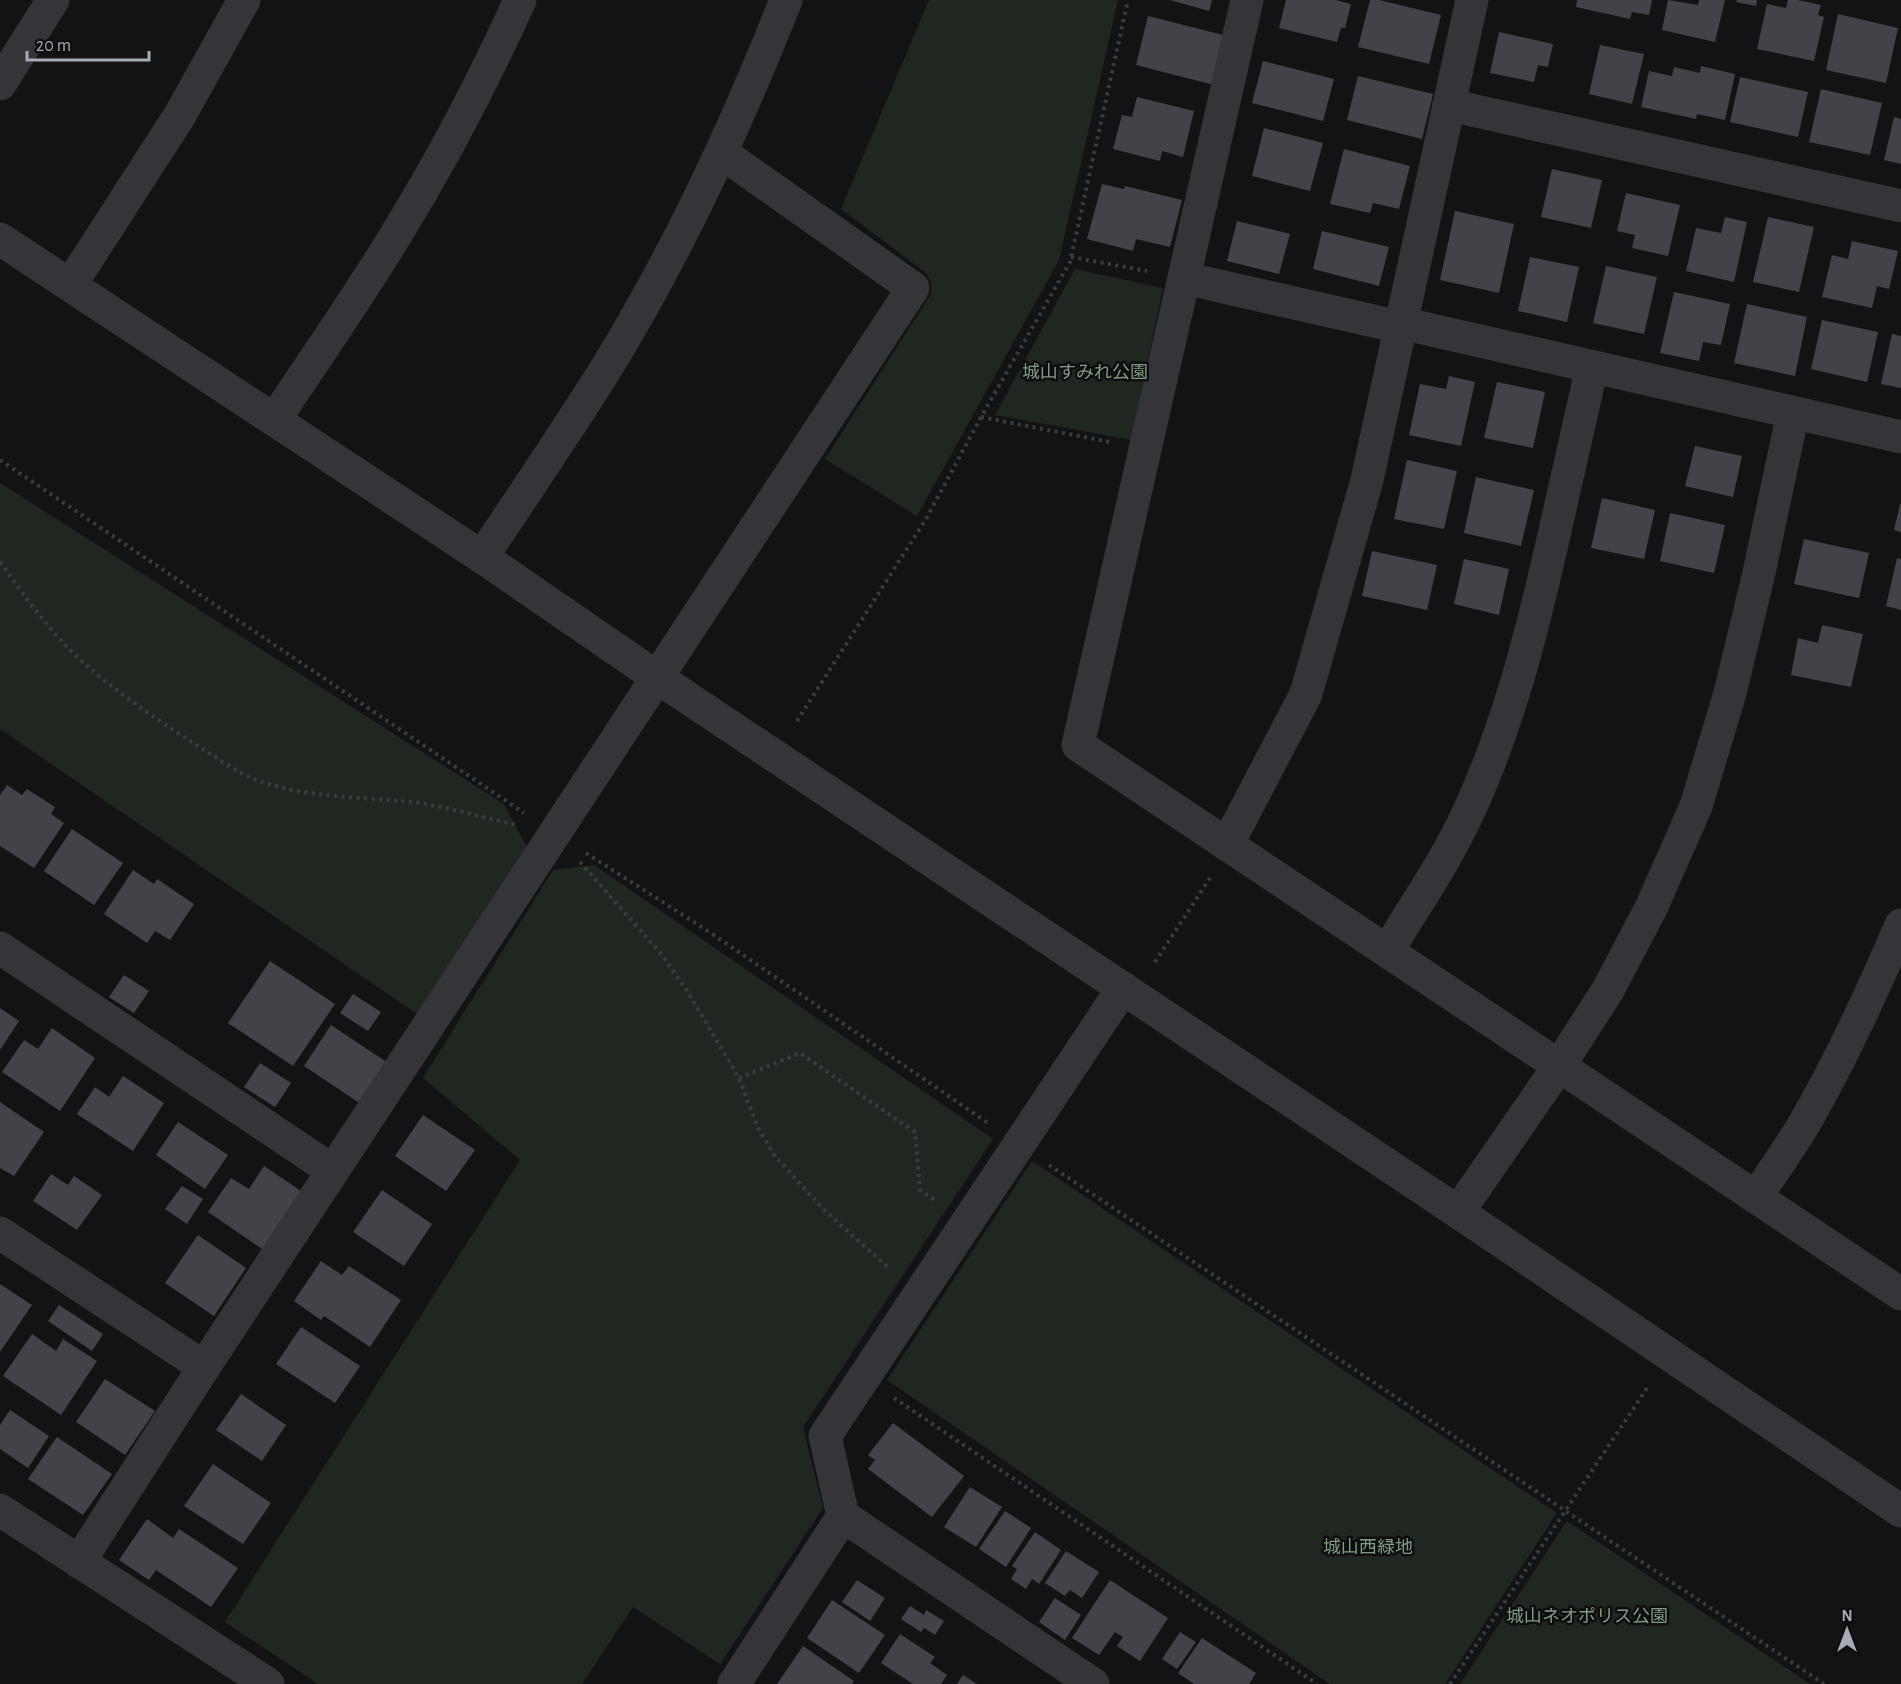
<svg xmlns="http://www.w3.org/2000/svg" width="1901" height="1684" font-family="'Alegreya Sans','Noto Sans JP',sans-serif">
<rect width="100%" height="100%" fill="#131315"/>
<g fill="#202721">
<polygon points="929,0 1118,0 1059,260 917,516 825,459 931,294 931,282 926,273 841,209"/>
<polygon points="1075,269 1163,288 1131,440 995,415"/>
<polygon points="0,483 504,804 527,847 417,1014 0,729"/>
<polygon points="594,865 993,1139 803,1427 823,1508 720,1664 633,1607 582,1684 318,1684 225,1622 520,1160 423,1078 553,870"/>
<polygon points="1032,1161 1557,1513 1445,1684 1330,1684 887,1380"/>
<polygon points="1567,1521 1810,1684 1460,1684"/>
</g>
<g fill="#424348">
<polygon points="1170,0 1212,0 1209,11"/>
<polygon points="1286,0 1336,0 1351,4 1345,28 1341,28 1337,42 1279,28"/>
<polygon points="1370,0 1379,0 1441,15 1429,64 1358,47"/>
<polygon points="1577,0 1652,0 1649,15 1632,12 1630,19 1576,7"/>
<polygon points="1668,0 1698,5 1699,0 1725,0 1715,42 1662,30"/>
<polygon points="1737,0 1757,0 1756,6 1736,2"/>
<polygon points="1788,0 1798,0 1821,5 1818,15 1824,17 1814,61 1757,49 1767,4 1786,8"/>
<polygon points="1838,14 1898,28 1886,83 1826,70"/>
<polygon points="1148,16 1231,37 1218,86 1136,65"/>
<polygon points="1499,32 1553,44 1548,67 1538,65 1534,82 1490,73"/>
<polygon points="1600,45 1644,54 1632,104 1589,94"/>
<polygon points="1263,61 1334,79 1323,121 1252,103"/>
<polygon points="1701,66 1735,74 1725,120 1697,114 1696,119 1641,107 1649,71 1672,76 1674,67 1700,73"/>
<polygon points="1358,76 1433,94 1422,139 1347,120"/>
<polygon points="1740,77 1808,92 1798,137 1730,122"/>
<polygon points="1821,89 1882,103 1870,155 1809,142"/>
<polygon points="1137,97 1194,111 1183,157 1162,151 1160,161 1113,149 1122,115 1132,117"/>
<polygon points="1894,117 1901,119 1901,164 1884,160"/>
<polygon points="1264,128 1323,143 1310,191 1252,176"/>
<polygon points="1344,149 1410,166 1399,209 1373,203 1370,213 1330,204"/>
<polygon points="1552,169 1602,180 1591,228 1541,217"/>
<polygon points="1102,184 1124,189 1125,186 1182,200 1170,247 1136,239 1133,251 1087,239"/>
<polygon points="1626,193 1680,205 1668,256 1632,248 1635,235 1617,231"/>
<polygon points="1455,211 1514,224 1499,293 1440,280"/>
<polygon points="1725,217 1747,222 1734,282 1686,271 1696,228 1721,233"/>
<polygon points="1768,217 1814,227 1799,292 1753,282"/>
<polygon points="1237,221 1290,234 1279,274 1227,261"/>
<polygon points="1322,231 1389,247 1379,286 1313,269"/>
<polygon points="1852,241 1898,251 1889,289 1877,286 1872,308 1822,297 1832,255 1848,259"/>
<polygon points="1530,257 1579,267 1567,322 1518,311"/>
<polygon points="1606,266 1657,277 1644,334 1593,323"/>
<polygon points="1674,292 1730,304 1721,345 1703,342 1699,361 1660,353"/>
<polygon points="1747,304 1807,317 1795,376 1734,363"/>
<polygon points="1822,320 1878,332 1867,382 1811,369"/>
<polygon points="1892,334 1901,336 1901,388 1881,384"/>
<polygon points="1449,376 1475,382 1461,446 1409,435 1420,384 1446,389"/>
<polygon points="1497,382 1545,392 1533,448 1484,438"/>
<polygon points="1695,446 1742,456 1733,497 1685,486"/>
<polygon points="1407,460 1457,471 1444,529 1394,519"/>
<polygon points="1476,477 1534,490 1521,546 1464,533"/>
<polygon points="1602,498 1655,510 1644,559 1591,548"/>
<polygon points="1900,504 1901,504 1901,532 1894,530"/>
<polygon points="1670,513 1725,525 1714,573 1660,561"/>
<polygon points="1804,539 1869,553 1859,598 1794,584"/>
<polygon points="1372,551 1437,565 1427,610 1362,596"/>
<polygon points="1897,558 1901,559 1901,610 1886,606"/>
<polygon points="1464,559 1509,569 1499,615 1454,604"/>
<polygon points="1822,625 1863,634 1851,687 1791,675 1798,638 1818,643"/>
<polygon points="7,785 22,795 27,789 55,807 51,814 64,823 34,868 0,846 0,795"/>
<polygon points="72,829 123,863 94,905 44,871"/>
<polygon points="133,870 154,884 157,879 194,904 170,940 155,931 147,943 104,914"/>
<polygon points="270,961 335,1004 293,1066 228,1023"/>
<polygon points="124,975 149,991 134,1013 109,997"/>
<polygon points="353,994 381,1012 368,1031 340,1013"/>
<polygon points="0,1008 19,1021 0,1050"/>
<polygon points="331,1025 391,1065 364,1106 304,1066"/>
<polygon points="52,1028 95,1058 60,1111 2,1072 24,1040 38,1049"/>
<polygon points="260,1063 291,1083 275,1107 244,1087"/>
<polygon points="123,1076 164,1103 133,1151 77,1114 95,1087 109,1097"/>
<polygon points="0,1102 44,1132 14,1176 0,1168"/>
<polygon points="423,1115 475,1150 446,1191 395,1156"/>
<polygon points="178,1122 228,1155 205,1189 156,1155"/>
<polygon points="264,1166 304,1193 265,1251 208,1212 231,1178 249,1189"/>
<polygon points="51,1174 68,1185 74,1176 102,1195 77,1230 33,1201"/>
<polygon points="182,1186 203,1199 187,1224 165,1209"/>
<polygon points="382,1190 432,1224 404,1266 353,1232"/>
<polygon points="198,1235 246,1268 214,1316 165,1283"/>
<polygon points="321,1261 342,1275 349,1266 401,1300 370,1347 324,1316 321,1320 294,1301"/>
<polygon points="0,1284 32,1305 0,1352"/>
<polygon points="59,1305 103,1334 92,1351 48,1321"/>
<polygon points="301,1327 360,1366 335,1403 276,1364"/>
<polygon points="32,1334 56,1351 63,1339 97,1361 61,1415 3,1376"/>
<polygon points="105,1379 155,1411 125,1455 76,1422"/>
<polygon points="241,1394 286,1425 262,1461 216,1430"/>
<polygon points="10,1410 49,1436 28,1468 0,1449 0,1425"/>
<polygon points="893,1423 964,1476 932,1517 868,1469 875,1460 868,1455"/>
<polygon points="57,1437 112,1474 83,1515 28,1479"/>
<polygon points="213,1464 271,1503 243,1544 184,1506"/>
<polygon points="970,1487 1002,1507 976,1547 944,1527"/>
<polygon points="1005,1511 1031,1528 1006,1567 979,1549"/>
<polygon points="147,1519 173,1538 179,1529 238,1568 211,1607 156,1570 149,1580 119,1560"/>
<polygon points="1035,1532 1061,1550 1039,1584 1032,1579 1026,1589 1011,1579 1017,1569 1012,1566"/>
<polygon points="1066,1551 1099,1572 1082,1598 1070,1590 1065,1596 1045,1583"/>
<polygon points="857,1580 885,1598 870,1621 842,1602"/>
<polygon points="1110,1580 1168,1618 1140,1661 1117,1646 1123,1637 1115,1632 1099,1655 1072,1638"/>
<polygon points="1055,1598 1081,1615 1065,1640 1039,1622"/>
<polygon points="832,1600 885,1635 859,1673 807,1638"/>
<polygon points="910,1606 924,1615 926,1610 944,1621 935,1635 924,1628 921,1632 901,1619"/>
<polygon points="1180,1632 1196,1642 1177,1669 1162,1659"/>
<polygon points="900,1634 935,1657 930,1663 947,1675 941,1684 913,1684 881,1663"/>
<polygon points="1202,1638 1256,1673 1249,1684 1194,1684 1178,1673"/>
<polygon points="803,1646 854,1681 852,1684 777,1684"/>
<polygon points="963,1675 977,1684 957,1684"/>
</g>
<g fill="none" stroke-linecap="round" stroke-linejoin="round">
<g stroke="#3b3c40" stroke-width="4" stroke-dasharray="3 4.5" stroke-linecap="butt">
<polyline points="1071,257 1147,271"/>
<polyline points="981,417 1110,442"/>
<polyline points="0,460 524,813"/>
<path d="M0,562C26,598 51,634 84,663C117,693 158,720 195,744C215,756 235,772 257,780C301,797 355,797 401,801C440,804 479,817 517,825"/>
<polyline points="797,721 926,519 981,417 1070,262 1128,0"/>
<polyline points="586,853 714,935 988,1123"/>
<polyline points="580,862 662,955 687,991 739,1078 757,1126 774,1155 824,1210 890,1269"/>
<polyline points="1155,962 1210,878"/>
<polyline points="739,1078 800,1053 915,1132 920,1190 937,1202"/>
<polyline points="1049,1165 1824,1684"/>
<polyline points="894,1398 1317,1684"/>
<polyline points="1450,1684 1649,1385"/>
</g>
<g stroke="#353539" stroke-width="33">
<polyline points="1247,0 1078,745 1901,1294"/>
<polyline points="1449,105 1901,206"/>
<polyline points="1184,278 1400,327"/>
<polyline points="71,284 180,115 244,0"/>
<polyline points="1401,323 1901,437"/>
<path d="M275,419C316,357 359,296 397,233C443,158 484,80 520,0"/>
<path d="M482,557C524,494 567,431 607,367C678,251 736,127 786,0"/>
<polyline points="1227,845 1306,694 1367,480 1472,0"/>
<polyline points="0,948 333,1171"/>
<path d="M1388,950C1415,905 1446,861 1468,813C1508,727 1531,636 1552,544C1565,485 1579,426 1592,367"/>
<path d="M1756,1197C1772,1173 1789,1149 1804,1124C1841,1060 1872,993 1901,925"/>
<polyline points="1458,1212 1559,1066 1608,990 1652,906 1696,806 1730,693 1758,577 1793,413"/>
<polyline points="0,1233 204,1367"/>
<polyline points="0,1510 268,1684"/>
<polyline points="79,1562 204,1367 913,288 722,153"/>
<polyline points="734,1684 843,1516"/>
<polyline points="1093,1684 843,1516 825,1436 1123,988"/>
</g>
<g stroke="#353539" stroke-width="33">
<polyline points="0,84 53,0"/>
<polyline points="0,239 482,557 658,678 1458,1212 1901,1511"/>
</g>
</g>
<g text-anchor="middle" stroke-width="5" stroke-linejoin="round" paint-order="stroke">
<g font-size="18" fill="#7f9d80" stroke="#0e0e10">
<text x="1085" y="378">城山すみれ公園</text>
<text x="1368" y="1553">城山西緑地</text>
<text x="1587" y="1622">城山ネオポリス公園</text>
</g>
</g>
<g transform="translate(1847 1630)" stroke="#0e0e10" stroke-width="4.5" paint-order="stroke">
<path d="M0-4.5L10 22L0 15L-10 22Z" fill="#a6abb4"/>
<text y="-9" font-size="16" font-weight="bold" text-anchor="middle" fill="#a6abb4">N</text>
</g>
<path d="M27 51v9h122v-9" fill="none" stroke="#a6abb4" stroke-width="3"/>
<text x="36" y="51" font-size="18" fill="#a6abb4" stroke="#0e0e10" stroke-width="4.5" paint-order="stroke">20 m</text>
</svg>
